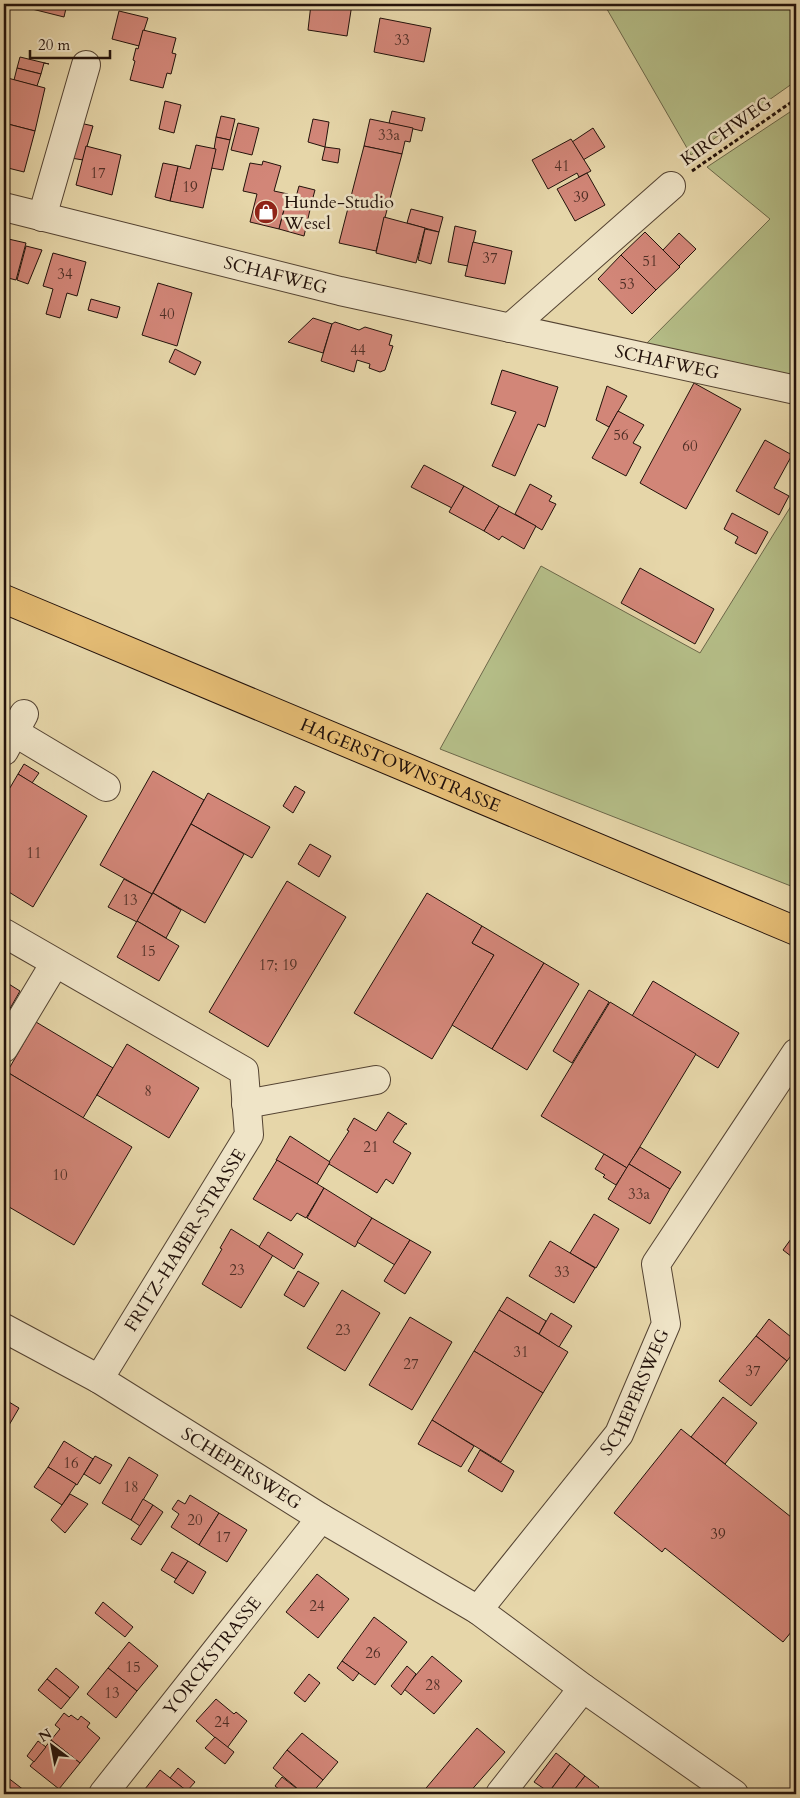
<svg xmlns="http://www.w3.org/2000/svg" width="800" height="1798" font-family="Cardo,serif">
<rect width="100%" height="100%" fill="#e6d6a9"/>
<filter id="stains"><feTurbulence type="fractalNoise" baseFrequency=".004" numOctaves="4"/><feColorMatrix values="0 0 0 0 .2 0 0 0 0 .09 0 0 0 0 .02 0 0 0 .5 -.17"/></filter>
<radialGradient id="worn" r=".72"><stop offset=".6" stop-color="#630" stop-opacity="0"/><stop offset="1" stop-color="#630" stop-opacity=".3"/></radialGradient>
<g fill="#b5be88" stroke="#6c684a">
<polygon points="604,4 796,4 796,81 691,155"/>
<polygon points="796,108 796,381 643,347 770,219 707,167"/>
<polygon points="796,498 796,888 440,749 541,566 700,653"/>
</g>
<g fill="#d28678" stroke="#23120b">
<polygon points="29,4 67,4 64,17 28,8"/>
<polygon points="311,4 352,4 347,36 308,30"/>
<polygon points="119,11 148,18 139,46 112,39"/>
<polygon points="380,18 431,28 424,62 374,52"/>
<polygon points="143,30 176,38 172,53 176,54 171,74 167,73 163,88 130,80 135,61 133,60 136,48 138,49"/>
<polygon points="20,57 49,64 44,63 41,74 17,68"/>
<polygon points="17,68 41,74 37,86 14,80"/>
<polygon points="4,77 45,88 35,131 4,123"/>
<polygon points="165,101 181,105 174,133 159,129"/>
<polygon points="392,111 425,118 422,131 389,123"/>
<polygon points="221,116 235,119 230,140 216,137"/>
<polygon points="313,119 329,122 325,147 308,142"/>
<polygon points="370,119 413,128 410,142 405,141 402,154 364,146"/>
<polygon points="4,123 35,131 24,172 4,167"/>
<polygon points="80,123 93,126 83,160 71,158"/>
<polygon points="238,123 259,128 252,155 231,150"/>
<polygon points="593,128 605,147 583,160 572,142"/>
<polygon points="216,137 230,140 223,170 211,168"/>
<polygon points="571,139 591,171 579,177 577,173 548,189 532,160"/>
<polygon points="196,145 216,149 203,208 170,201 178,166 190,169"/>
<polygon points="86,146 121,155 112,195 76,185"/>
<polygon points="364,146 402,154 376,251 339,243"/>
<polygon points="325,147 340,149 338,163 322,160"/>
<polygon points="263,161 281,166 274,191 288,194 279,229 250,222 257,194 243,191 250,163 262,165"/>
<polygon points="163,163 178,166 170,201 155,197"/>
<polygon points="587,173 605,205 575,221 557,189"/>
<polygon points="299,186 315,190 312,201 296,197"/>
<polygon points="288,195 312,201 304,236 279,229"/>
<polygon points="411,209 443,217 439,232 407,223"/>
<polygon points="384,217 425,228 416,263 376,253"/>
<polygon points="455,226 476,231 468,266 448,262"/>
<polygon points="425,229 439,232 431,264 418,260"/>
<polygon points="645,232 680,267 656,290 621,255"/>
<polygon points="679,233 696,249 679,266 663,250"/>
<polygon points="4,238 26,243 16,280 4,277"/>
<polygon points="473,242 512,251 505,284 465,276"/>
<polygon points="26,246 42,250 28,284 17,280"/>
<polygon points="53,253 86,262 77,296 67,293 60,318 46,314 53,289 43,286"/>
<polygon points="621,255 656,290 632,314 598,279"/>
<polygon points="158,283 192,293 177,346 142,335"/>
<polygon points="91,299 120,307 117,318 88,310"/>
<polygon points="313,318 332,324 323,353 288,342"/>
<polygon points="335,322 359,330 365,327 392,335 389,345 393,346 385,370 380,372 369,368 370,364 357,360 354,372 321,361 332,324"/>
<polygon points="175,349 201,362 195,375 169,362"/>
<polygon points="502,370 558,387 545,427 538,424 515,476 492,466 516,412 491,404"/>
<polygon points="694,383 741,409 686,509 640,483"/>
<polygon points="607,386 627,396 609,427 596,420"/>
<polygon points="618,411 644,425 633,443 641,447 626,476 592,458"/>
<polygon points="765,440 792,455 774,488 789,496 779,515 736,491"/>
<polygon points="424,465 464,486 452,508 411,487"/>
<polygon points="530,484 552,496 549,501 556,504 542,530 515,514"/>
<polygon points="464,486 499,506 484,531 449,512"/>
<polygon points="499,506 536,526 524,549 502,536 499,540 484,531"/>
<polygon points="732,513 768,532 756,554 735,543 738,537 724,529"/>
<polygon points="640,568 714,609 695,644 621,603"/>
<polygon points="24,764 39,773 32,783 18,774"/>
<polygon points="153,771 204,800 152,894 100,865"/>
<polygon points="18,774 87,816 33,907 4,889 4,798"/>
<polygon points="295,786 305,792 293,813 283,806"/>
<polygon points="208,793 270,827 252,858 191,824"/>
<polygon points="191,824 244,854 205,923 153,893"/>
<polygon points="310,844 331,856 319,877 298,864"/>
<polygon points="124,879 152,894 137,922 108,907"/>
<polygon points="287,881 346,917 268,1047 209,1012"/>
<polygon points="153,893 181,910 166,938 137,921"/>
<polygon points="427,893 482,926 472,943 494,955 432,1059 354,1013"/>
<polygon points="137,921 179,946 159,981 117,957"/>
<polygon points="482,926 544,963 492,1049 452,1025 494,955 472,943"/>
<polygon points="544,963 579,984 527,1070 492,1049"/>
<polygon points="4,981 20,991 8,1012 4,1010"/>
<polygon points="653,981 739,1033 718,1068 632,1016"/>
<polygon points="589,990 609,1002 572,1063 553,1051"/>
<polygon points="610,1002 696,1054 627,1168 541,1116"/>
<polygon points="36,1022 113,1068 83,1118 7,1072"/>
<polygon points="127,1044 199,1088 169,1138 97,1095"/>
<polygon points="7,1072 132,1147 74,1245 4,1204 4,1077"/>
<polygon points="388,1112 407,1124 405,1124 393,1142 411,1153 393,1184 386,1179 377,1193 329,1164 329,1162 349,1131 347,1130 354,1118 376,1131"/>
<polygon points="290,1136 330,1162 317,1184 276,1160"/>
<polygon points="640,1147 681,1172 670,1189 629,1164"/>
<polygon points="604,1154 627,1168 616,1185 603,1177 605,1175 595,1169"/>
<polygon points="277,1160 324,1188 306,1218 297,1213 291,1221 253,1199"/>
<polygon points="629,1164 670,1189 650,1224 608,1199"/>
<polygon points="324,1188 372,1218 355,1247 307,1218"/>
<polygon points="594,1214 619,1229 596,1268 570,1253"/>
<polygon points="372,1218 410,1240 395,1265 357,1242"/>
<polygon points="231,1229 273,1255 241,1308 202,1284 222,1249 220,1248"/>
<polygon points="268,1232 303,1254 294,1269 259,1247"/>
<polygon points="796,1232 796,1260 783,1250"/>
<polygon points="410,1240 431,1252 405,1294 384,1281"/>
<polygon points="550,1241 595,1268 574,1303 529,1276"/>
<polygon points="298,1271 319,1283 304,1307 284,1295"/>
<polygon points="342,1290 380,1313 345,1371 307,1348"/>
<polygon points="507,1297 546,1321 539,1334 499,1310"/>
<polygon points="499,1310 568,1352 543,1393 474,1351"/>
<polygon points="551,1313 572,1326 559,1347 539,1334"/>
<polygon points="410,1317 452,1342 412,1410 369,1385"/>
<polygon points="769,1319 796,1341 796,1349 787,1361 756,1336"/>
<polygon points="756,1336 787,1361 751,1406 719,1381"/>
<polygon points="474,1351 543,1393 501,1462 432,1420"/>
<polygon points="723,1397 757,1423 725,1464 691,1437"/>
<polygon points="4,1399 19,1408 5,1432 4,1432"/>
<polygon points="432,1420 474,1446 461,1467 418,1444"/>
<polygon points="681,1429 796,1521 796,1626 783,1642 665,1548 662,1552 614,1513"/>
<polygon points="64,1441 93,1459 77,1485 48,1467"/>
<polygon points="480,1450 514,1471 502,1492 468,1471"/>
<polygon points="95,1456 112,1465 100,1484 84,1474"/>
<polygon points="129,1457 158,1475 131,1520 102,1503"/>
<polygon points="48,1467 76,1484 62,1505 34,1487"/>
<polygon points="70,1494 88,1504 65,1533 51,1520"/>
<polygon points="190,1495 219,1513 199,1545 171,1527 179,1514 172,1509 178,1500 185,1504"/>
<polygon points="143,1499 153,1505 140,1526 131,1520"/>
<polygon points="153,1505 163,1512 141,1545 131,1539"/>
<polygon points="219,1513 247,1530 227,1562 199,1545"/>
<polygon points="172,1552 188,1561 176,1579 161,1570"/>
<polygon points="188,1561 206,1572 193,1594 174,1582"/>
<polygon points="317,1574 349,1599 318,1638 286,1612"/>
<polygon points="103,1602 133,1627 125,1637 95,1613"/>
<polygon points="374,1617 407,1642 375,1685 342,1661"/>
<polygon points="129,1642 158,1666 137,1691 108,1668"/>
<polygon points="432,1656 462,1681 434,1714 404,1689"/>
<polygon points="342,1661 359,1673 353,1681 337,1668"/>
<polygon points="407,1666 416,1674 401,1695 391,1686"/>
<polygon points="56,1668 79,1687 70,1698 47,1679"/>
<polygon points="108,1668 137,1691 116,1718 87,1694"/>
<polygon points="309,1674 320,1683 305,1702 294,1693"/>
<polygon points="47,1679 70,1698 61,1709 38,1690"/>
<polygon points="216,1699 234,1714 236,1712 247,1721 227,1748 196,1721"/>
<polygon points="64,1713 69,1717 71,1715 78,1720 81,1716 90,1723 87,1727 100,1738 80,1763 51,1740 60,1729 55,1725"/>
<polygon points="477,1728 505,1752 468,1794 421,1794"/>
<polygon points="302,1733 338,1762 323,1780 287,1750"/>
<polygon points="215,1737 234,1752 225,1764 205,1748"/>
<polygon points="51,1740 80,1763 59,1789 30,1766"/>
<polygon points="38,1741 46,1747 34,1762 27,1756"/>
<polygon points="287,1750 323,1780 311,1794 304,1794 273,1768"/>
<polygon points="556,1753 570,1764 549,1792 534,1782"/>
<polygon points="570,1764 585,1776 571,1794 551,1794 549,1792"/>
<polygon points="178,1768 195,1782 187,1791 170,1778"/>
<polygon points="160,1770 187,1791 190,1794 141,1794"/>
<polygon points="585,1776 599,1787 593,1794 571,1794"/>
<polygon points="7,1777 29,1794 4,1794 4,1782"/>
<polygon points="282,1777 300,1791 298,1794 285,1794 275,1786"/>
</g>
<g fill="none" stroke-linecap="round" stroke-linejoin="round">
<g stroke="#544332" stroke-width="30">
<g id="minor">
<path id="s1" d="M4,207L340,291L796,390"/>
<polyline points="42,217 86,65"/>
<polyline points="510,328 671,186"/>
<polyline points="14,732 106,787"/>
<polyline points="4,751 24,714"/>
<polyline points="4,933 244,1071 249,1135 99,1379"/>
<polyline points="4,1048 55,963"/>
<polyline points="246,1104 376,1080"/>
<path id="s2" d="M4,1328L99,1379L321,1518L478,1610L583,1688L734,1794"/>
<path id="s3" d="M478,1610L619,1434L666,1324L656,1264L796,1053"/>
<path id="s4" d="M103,1794L321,1518"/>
<polyline points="500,1794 583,1688"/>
</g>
</g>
<g stroke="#23120b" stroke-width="30">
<g id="major">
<path id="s5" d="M4,599L796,931"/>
</g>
</g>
<polyline stroke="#23120b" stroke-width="3" stroke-dasharray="4 2.5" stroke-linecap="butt" points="692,171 796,99"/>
<use href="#minor" stroke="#efe4c7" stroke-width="28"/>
<use href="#major" stroke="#e3bb74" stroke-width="28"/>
</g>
<defs>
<g id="shop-disc" transform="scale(1.25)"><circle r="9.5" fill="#8f2418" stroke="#efe4c7"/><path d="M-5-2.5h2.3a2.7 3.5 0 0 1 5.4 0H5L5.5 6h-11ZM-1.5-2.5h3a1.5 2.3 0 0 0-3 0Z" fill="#fff"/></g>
</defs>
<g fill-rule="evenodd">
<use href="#shop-disc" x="266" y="212"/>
</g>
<g text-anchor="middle" stroke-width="5" stroke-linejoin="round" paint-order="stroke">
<g font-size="15" fill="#4f2f26">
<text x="402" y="45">33</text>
<text x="389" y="140">33a</text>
<text x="562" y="171">41</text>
<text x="98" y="178">17</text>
<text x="190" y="192">19</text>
<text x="581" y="202">39</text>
<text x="490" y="263">37</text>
<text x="650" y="266">51</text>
<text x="65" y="279">34</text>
<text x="627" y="289">53</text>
<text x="167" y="319">40</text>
<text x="358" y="355">44</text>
<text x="621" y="440">56</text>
<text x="690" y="451">60</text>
<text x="34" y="858">11</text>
<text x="130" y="905">13</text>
<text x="148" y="956">15</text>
<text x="278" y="970">17; 19</text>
<text x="148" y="1096">8</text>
<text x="371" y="1152">21</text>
<text x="60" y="1180">10</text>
<text x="639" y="1199">33a</text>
<text x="237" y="1275">23</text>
<text x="562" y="1277">33</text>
<text x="343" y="1335">23</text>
<text x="521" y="1357">31</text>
<text x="411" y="1369">27</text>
<text x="753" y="1376">37</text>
<text x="71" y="1468">16</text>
<text x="131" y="1492">18</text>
<text x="195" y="1525">20</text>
<text x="718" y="1539">39</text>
<text x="223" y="1542">17</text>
<text x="317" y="1611">24</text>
<text x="373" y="1658">26</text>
<text x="133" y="1672">15</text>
<text x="433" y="1690">28</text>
<text x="112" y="1698">13</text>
<text x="222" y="1727">24</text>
</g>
<g font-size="18" fill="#23120b" stroke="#efe4c7">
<text transform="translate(726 131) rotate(-35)" y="6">KIRCHWEG</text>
<text dy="6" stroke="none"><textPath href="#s1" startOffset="280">SCHAFWEG</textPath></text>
<text dy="6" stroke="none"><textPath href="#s1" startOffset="681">SCHAFWEG</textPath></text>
<text dy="6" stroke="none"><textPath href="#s5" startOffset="430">HAGERSTOWNSTRASSE</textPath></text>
<text transform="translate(185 1240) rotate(-58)" y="6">FRITZ-HABER-STRASSE</text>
<text dy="6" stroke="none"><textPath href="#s3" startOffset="270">SCHEPERSWEG</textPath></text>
<text dy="6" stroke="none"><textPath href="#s2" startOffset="276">SCHEPERSWEG</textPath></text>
<text dy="6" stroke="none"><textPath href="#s4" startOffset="176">YORCKSTRASSE</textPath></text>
</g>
<g font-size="18" fill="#23120b" stroke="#efe4c7" text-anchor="start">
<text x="284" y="208">Hunde-Studio<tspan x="284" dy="21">Wesel</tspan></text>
</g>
</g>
<rect width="800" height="1798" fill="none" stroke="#e6d6a9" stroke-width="20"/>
<rect x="5" y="5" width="790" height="1788" fill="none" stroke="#23120b" stroke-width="2.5"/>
<rect x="10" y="10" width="780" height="1778" fill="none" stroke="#23120b"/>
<g transform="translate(52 1746) rotate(328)" stroke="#efe4c7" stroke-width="4" paint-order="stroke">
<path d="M0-4L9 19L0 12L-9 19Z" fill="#23120b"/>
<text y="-8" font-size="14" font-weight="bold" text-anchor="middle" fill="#23120b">N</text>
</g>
<path d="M30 50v8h80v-8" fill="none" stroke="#23120b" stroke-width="2.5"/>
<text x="38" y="50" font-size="15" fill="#23120b" stroke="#efe4c7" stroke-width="4" paint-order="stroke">20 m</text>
<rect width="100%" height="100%" filter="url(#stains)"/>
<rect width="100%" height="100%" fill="url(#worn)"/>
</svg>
